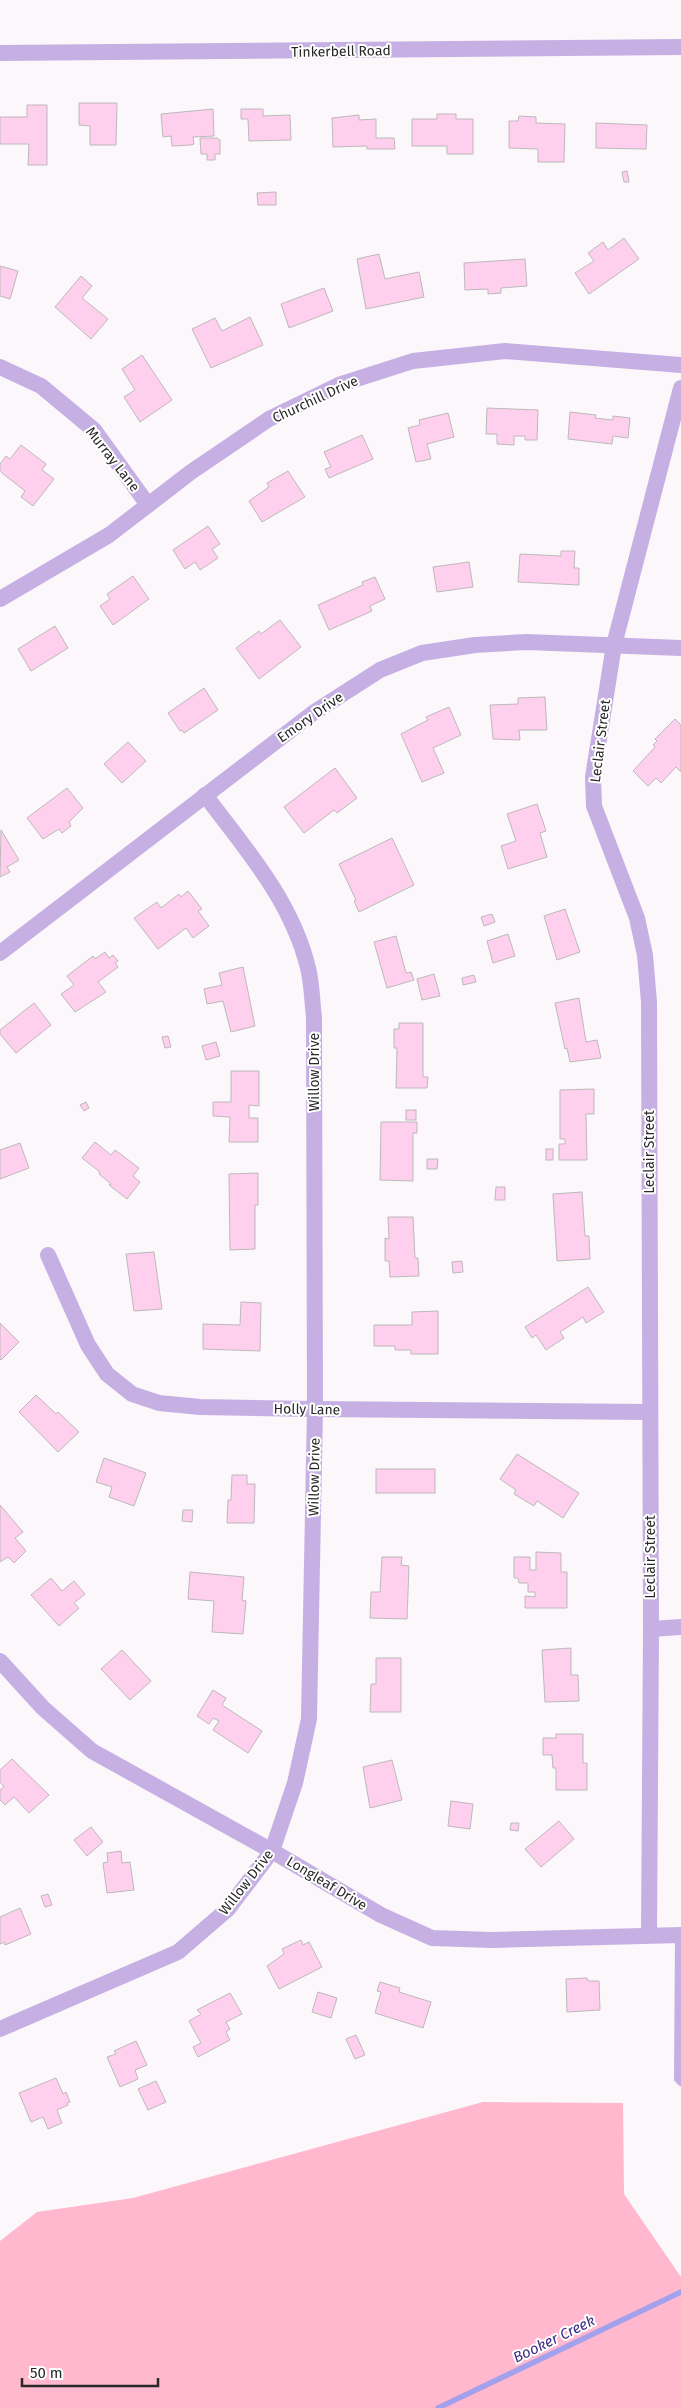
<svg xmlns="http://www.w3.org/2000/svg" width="681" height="2408" font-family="'Fira Sans',sans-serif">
<rect width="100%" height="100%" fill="#fbf7fb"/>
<polygon fill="#ffb8ce" points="483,2102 623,2103 624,2194 681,2277 681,2408 0,2408 0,2241 37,2212 133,2198"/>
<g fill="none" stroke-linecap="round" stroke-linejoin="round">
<polyline stroke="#a4a1ec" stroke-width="5.5" points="438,2408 681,2292"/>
</g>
<g fill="#ffd0ed" stroke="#bdb8bb">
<polygon points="79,103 117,103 116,145 90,145 90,126 79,125"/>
<polygon points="27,105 47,105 47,165 28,165 29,144 0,144 0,117 27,117"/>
<polygon points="213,109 214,136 193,137 194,144 191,145 172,146 171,136 163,137 161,114"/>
<polygon points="241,109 263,109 263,116 290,115 291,140 249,141 248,119 241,119"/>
<polygon points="437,114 456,114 456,119 473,119 473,154 447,154 447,146 412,146 412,119 437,119"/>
<polygon points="359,115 359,120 376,119 376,138 394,138 395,149 367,149 367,146 333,147 332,118"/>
<polygon points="519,116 536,117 536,123 565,124 564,162 538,162 538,149 509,148 509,121 518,121"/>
<polygon points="596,123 647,125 646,149 596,148"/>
<polygon points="200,138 217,138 220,140 220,154 215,154 215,160 207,160 207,154 201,154"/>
<polygon points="627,171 629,182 624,182 622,172"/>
<polygon points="276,192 276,205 258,205 257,193"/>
<polygon points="624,238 639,259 589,294 575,273 594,261 588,253 603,242 608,250"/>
<polygon points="379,254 385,279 419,272 424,297 366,309 357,259"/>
<polygon points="525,259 527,286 501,288 501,293 488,294 488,289 465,290 464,263"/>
<polygon points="0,266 18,271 10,299 0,296"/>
<polygon points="81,276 92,286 82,298 108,319 91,339 55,307"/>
<polygon points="324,288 333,311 289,328 281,304"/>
<polygon points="250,317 263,345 211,368 192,329 215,318 222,331"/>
<polygon points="142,355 172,400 140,422 124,397 135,390 122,369"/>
<polygon points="487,408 538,410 537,440 525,440 525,436 514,436 514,445 497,444 497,434 486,434"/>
<polygon points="570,412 596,415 595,418 613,420 613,416 630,418 628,438 613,436 612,444 568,439"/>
<polygon points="448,413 454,437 427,444 431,459 416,462 408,428 420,425 419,420"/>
<polygon points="362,435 373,459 329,478 325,469 331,467 324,452"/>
<polygon points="21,445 46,464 42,470 54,479 33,506 21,497 25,491 2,473 0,469 0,464 6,456 10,459"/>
<polygon points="288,471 305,497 262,522 249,501 269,487 267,483"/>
<polygon points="208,526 220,544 212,549 218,558 200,570 195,562 185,569 173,550"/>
<polygon points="561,551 575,551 574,568 579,568 579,585 518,582 520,554 561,556"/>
<polygon points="469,562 473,587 437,592 433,567"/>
<polygon points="133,576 149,599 113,625 100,606 110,599 107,594"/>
<polygon points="375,577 385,599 370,606 372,611 329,630 318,605 363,585 362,582"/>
<polygon points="280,620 301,647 259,679 236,648 259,631 261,634"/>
<polygon points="55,626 68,648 31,671 18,649"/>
<polygon points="204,688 218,710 184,733 182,730 180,731 168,713"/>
<polygon points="545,697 547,730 519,730 520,740 493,739 490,705 518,704 518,698"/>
<polygon points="449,707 461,735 433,748 444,773 422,782 401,734 428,720 426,717"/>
<polygon points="675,719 681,725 681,772 676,767 661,783 656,778 648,786 633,771 655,747 653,745 657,741 655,739"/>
<polygon points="128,742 146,761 122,783 104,764"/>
<polygon points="335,768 357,798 337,813 334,810 304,833 284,807"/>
<polygon points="67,788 83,808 69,822 71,826 62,833 59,829 43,839 27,818"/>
<polygon points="537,804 546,831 540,833 547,857 508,869 501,846 516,841 507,814"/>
<polygon points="1,830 19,860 7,867 10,872 0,877"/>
<polygon points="392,838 414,885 359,912 354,901 356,900 339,864"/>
<polygon points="188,891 202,909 198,911 209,926 193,938 186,928 158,949 134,918 157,902 161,908 179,894 181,897"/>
<polygon points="565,909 580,952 557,960 544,916"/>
<polygon points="492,914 495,922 484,926 481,917"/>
<polygon points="508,934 515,956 493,963 487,941"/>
<polygon points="396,936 406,973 411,972 414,980 387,988 374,942"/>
<polygon points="105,952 109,958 113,955 118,961 115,963 118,967 98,982 106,992 75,1012 61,994 74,985 67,976 93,956 95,959"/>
<polygon points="243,967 255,1026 231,1032 223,1001 207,1004 204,989 222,985 219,973"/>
<polygon points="434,974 440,996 422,1000 417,979"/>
<polygon points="474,975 476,982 463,985 462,978"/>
<polygon points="579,998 586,1042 597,1040 601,1058 570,1062 567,1048 565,1049 555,1003"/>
<polygon points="34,1003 51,1025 16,1053 0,1034 0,1030"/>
<polygon points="399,1023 423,1023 423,1077 428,1077 427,1088 396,1088 397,1048 394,1048 394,1029 399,1029"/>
<polygon points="168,1036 171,1047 165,1048 162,1037"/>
<polygon points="216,1042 220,1056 206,1060 202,1046"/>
<polygon points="231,1071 259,1071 259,1106 249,1105 249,1118 258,1118 258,1142 229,1142 230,1117 213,1116 213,1102 231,1102"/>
<polygon points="594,1089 594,1114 586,1114 587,1160 559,1160 559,1144 565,1144 565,1139 560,1139 560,1090"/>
<polygon points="86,1102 89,1108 84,1111 80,1105"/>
<rect x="406" y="1110" width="10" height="10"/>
<polygon points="381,1122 417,1122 417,1133 413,1133 413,1181 380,1180"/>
<polygon points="95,1142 111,1155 115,1150 139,1168 133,1176 140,1182 127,1199 109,1185 111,1184 99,1174 100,1172 82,1158"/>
<polygon points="20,1143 29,1168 0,1179 0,1150"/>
<rect x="546" y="1149" width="7" height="11"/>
<polygon points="427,1159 438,1159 437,1169 427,1169"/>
<polygon points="258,1173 258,1205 255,1205 255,1249 230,1250 229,1174"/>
<polygon points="496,1187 505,1187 505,1200 495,1200"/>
<polygon points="582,1192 585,1236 589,1236 590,1259 557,1261 553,1194"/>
<polygon points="388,1217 413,1217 415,1258 418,1258 419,1276 390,1277 389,1261 385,1261 385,1238 389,1239"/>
<polygon points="154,1252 162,1309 134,1311 126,1254"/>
<polygon points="462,1261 463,1272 453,1273 452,1262"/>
<polygon points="588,1287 604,1312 586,1323 583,1317 560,1332 564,1338 546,1350 536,1335 532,1338 525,1327"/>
<polygon points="241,1302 261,1303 260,1351 203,1349 203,1324 240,1325"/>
<polygon points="438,1311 438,1354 411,1354 411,1350 395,1350 395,1346 374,1346 374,1325 412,1325 412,1312"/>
<polygon points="0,1323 19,1342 1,1360 0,1359"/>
<polygon points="36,1395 56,1414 58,1412 79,1432 58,1452 19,1412"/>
<polygon points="517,1454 579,1493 563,1518 537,1501 534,1506 514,1494 516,1490 500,1479"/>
<polygon points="104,1458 146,1473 134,1506 109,1497 112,1487 96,1482"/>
<rect x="376" y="1469" width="59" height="24"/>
<polygon points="232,1475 247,1475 247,1484 255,1484 254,1523 227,1523 228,1500 231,1500"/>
<polygon points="0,1505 23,1532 15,1538 26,1551 14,1563 8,1557 0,1562"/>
<polygon points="183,1510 193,1510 192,1522 182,1521"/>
<polygon points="536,1552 561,1553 561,1572 567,1572 567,1608 525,1608 525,1596 535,1597 535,1592 528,1592 528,1583 519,1583 518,1578 514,1578 514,1557 530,1557 530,1570 536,1570"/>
<polygon points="382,1557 402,1557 401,1565 409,1566 407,1619 370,1618 371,1592 380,1592"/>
<polygon points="190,1572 244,1577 242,1600 246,1601 243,1634 212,1632 214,1601 188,1599"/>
<polygon points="51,1578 62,1591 74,1581 85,1594 74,1603 79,1608 59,1626 31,1595"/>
<polygon points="571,1648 571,1675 578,1675 579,1701 545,1702 542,1650"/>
<polygon points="122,1650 151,1681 130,1700 101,1669"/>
<polygon points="376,1658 401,1658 401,1712 370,1712 371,1684 376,1684"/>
<polygon points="213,1690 226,1698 222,1705 262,1731 248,1753 213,1730 219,1721 213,1718 209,1724 197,1716"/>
<polygon points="556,1734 583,1734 583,1763 587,1763 587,1790 556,1790 556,1768 553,1768 552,1755 543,1755 543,1738 556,1738"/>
<polygon points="12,1759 49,1795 29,1813 14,1797 5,1805 0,1800 0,1790 4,1787 0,1782 0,1770"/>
<polygon points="392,1760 402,1800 370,1808 363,1767"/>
<polygon points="451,1801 473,1804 470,1829 448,1826"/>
<polygon points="559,1821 574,1839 541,1867 525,1849"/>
<polygon points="511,1823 519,1823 518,1831 510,1830"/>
<polygon points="91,1827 103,1842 87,1856 74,1840"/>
<polygon points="121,1851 122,1863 130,1862 134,1890 107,1893 103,1863 108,1862 107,1853"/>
<polygon points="48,1894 52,1905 45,1907 41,1896"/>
<polygon points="20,1908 31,1934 5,1945 4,1942 0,1944 0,1917"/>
<polygon points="301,1940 303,1945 309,1942 322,1967 279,1989 267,1966 284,1954 282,1949"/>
<polygon points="587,1978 588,1981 599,1981 600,2010 567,2012 566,1979"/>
<polygon points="380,1982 400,1988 399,1992 431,2002 423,2028 375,2013 381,1992 377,1991"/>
<polygon points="318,1992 337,1998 331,2018 312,2012"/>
<polygon points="230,1993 242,2014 226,2022 230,2029 226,2032 230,2040 198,2057 193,2047 201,2043 189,2021 201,2014 197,2010"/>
<polygon points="356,2035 365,2055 355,2059 346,2039"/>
<polygon points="136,2041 147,2065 135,2070 138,2079 120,2087 107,2057 116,2054 114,2051"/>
<polygon points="56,2078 63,2094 66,2092 70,2102 67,2103 68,2105 57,2110 62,2123 48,2129 43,2117 31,2122 19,2093"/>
<polygon points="156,2081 166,2102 148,2110 138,2089"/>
</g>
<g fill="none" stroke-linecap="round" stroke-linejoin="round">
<polyline stroke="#c6b0e3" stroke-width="8" points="679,1935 678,2079 681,2082"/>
<g stroke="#c6b0e3" stroke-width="16">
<polyline points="0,53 681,47"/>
<polyline points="0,367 41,386 94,430 148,505"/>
<polyline points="0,599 109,535 191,472 269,419 341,384 413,361 505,351 681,365"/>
<polyline points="0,953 313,713 380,670 422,653 475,645 526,642 681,648"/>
<polyline points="48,1255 88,1345 107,1374 132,1394 159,1403 200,1407 315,1409 649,1412"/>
<polyline points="651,1629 681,1627"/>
<polyline points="0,1661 43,1708 92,1751 272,1851 381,1915 432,1938 493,1940 681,1935"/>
<polyline points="649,1935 651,1629 649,1002 645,955 637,918 594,806 593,777 614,645 681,388"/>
<path d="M0,2029L178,1952L228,1909L272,1851L295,1783L309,1719L315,1409L314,1017C312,1001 312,983 308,968C292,901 245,848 205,795"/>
</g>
</g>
<g text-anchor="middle" stroke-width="4" stroke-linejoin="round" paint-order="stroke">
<g font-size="14" fill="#2a292a" stroke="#fff">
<text transform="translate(341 51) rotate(-1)" y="5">Tinkerbell Road</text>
<text transform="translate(315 399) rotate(-25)" y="5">Churchill Drive</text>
<text transform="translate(113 459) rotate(52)" y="5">Murray Lane</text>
<text transform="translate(310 717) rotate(-35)" y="5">Emory Drive</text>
<text transform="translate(600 741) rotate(-83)" y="5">Leclair Street</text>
<text transform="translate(314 1072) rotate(-90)" y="5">Willow Drive</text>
<text transform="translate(649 1152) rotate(-90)" y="5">Leclair Street</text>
<text transform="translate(307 1409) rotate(1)" y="5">Holly Lane</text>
<text transform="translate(314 1477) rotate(-89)" y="5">Willow Drive</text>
<text transform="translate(650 1557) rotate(-90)" y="5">Leclair Street</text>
<text transform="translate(246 1882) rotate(-52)" y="5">Willow Drive</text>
<text transform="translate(327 1883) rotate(31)" y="5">Longleaf Drive</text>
</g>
<g font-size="15" font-style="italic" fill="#3d2e83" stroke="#fff">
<text transform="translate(554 2339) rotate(-26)" y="5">Booker Creek</text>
</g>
</g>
<path d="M22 2378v8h136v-8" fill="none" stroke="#2a292a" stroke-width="2.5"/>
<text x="30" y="2378" font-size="15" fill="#2a292a" stroke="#ffffff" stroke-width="4" paint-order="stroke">50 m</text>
</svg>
